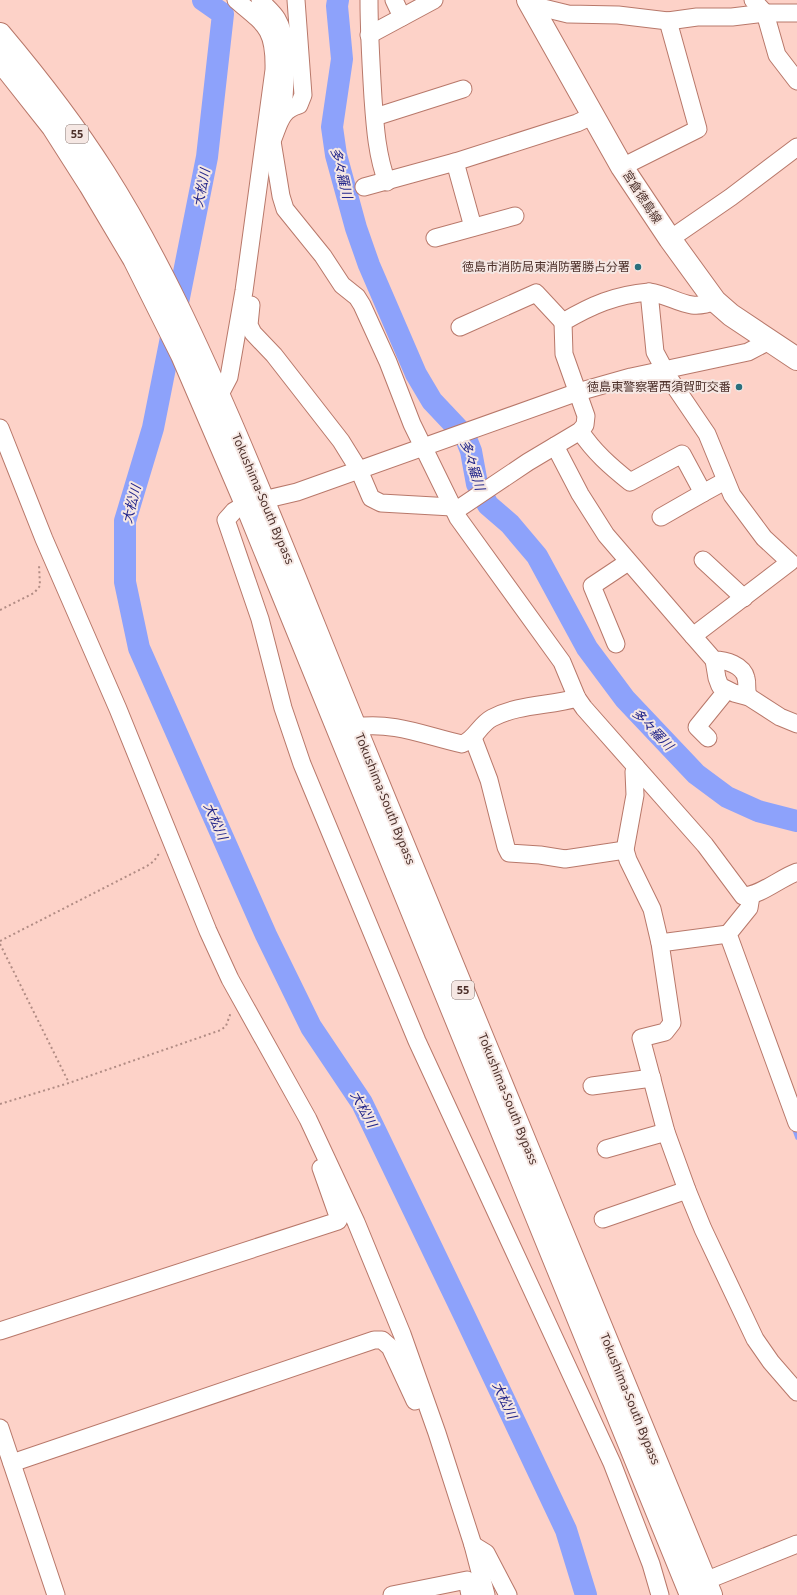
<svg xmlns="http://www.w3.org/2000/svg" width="797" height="1595" font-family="'Noto Sans','Noto Sans JP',sans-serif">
<rect width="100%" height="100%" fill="#fdd2c8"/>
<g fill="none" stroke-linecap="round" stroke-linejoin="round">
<g stroke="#8da2fb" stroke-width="3.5">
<polyline points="223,14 231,1"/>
<polyline points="793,1127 797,1138"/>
</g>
<g stroke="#8da2fb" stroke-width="22">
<polyline points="203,0 223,14 207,157 153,428 125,521 125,582 139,648 266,935 311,1027 362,1103 466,1319 566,1530 586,1595"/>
<polyline points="338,0 337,6 342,59 332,127 336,155 356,228 369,265 416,374 432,401 465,436 471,451 477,484 488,505 510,524 537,556 587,648 625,699 696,774 727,797 758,811 797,821"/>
</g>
<g stroke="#b8786a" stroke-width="19">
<g id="minor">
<path d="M260,0C265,6 273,12 277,19C290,41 285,74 284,99L277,105L271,107"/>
<path d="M369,0C369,33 371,65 373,98C375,126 377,156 387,182"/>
<polyline points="394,0 402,17"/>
<polyline points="753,0 765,13 777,55 797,81"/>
<polyline points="531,5 568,14 618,15 668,21 697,17 732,17 765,13 797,13"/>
<polyline points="369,35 434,0"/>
<polyline points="375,117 463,89"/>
<path d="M267,136L272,141L281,196L285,209L323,256L342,285L357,297L362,305L388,362L412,424L458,518L562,662L577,698L584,708L705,845L743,896C760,896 780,878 797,872"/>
<path d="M272,141C279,125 280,110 299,105L303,95L296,0"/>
<polyline points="455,162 473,227"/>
<polyline points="622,167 698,129 668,21"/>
<polyline points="364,187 455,162 577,123 594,115"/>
<polyline points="435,238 515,216"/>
<polyline points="670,239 731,197 797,147"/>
<polyline points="251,305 249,325 253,333 274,355 341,441 359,470 371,498 381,503 452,507"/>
<polyline points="460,327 536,293 563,322"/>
<path d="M219,396L229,377L244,291L274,70C275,29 266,25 236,0"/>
<polyline points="0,428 44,539 118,709 208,931 230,979 308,1119 356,1222 402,1334 437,1433 473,1545 486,1595"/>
<path d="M580,431C594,452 610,466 630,482L682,454L703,493L725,481"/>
<path d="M555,446L580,494L606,535L693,636L790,562L764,538L732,495L707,434L669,378L655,352L649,292C676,296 687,313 715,301"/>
<path d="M455,511L528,462L580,431L585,425L586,416L564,354L563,322C592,305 615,295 649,292"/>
<polyline points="661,517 703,493"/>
<polyline points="703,560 744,598"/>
<path d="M693,636L714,660C726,660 743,665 746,678C748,685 745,691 749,697"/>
<polyline points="616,644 592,586 628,562"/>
<polyline points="714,660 717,678 720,686 734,693 749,697 780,717 797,724"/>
<path d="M355,727C393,721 426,736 462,744C475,740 479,725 492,718C519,704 549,706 577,698"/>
<polyline points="473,738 489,780 506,847 509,853 540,855 565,859 625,850"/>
<polyline points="708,738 697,727 727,690"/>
<polyline points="636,767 634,772 635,795 625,850 628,860 652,909 660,943 672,1023 665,1032 641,1038 666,1132 687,1190 703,1229 755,1339 771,1362 797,1392"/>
<polyline points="751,896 749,908 728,934 797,1123"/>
<polyline points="660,943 728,934"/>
<polyline points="592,1086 652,1078"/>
<polyline points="606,1149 666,1132"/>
<polyline points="603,1219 687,1190"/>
<polyline points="0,1331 338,1221 339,1219 321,1168"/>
<polyline points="0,1428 56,1595"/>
<polyline points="12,1463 374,1340 382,1340 390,1347 415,1401"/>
<polyline points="473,1545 486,1553 508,1595"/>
<polyline points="699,1592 705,1581 797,1544"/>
<polyline points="392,1595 467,1580 470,1595"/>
<polyline points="660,1595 651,1564 612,1463 417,1041 302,764 283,708 260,619 226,520 234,511 246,504 297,492 578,392 631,377 748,352 769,341"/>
</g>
</g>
<g stroke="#b8786a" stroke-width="24">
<polyline id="major" points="528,0 622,167 670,239 715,301 731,315 797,359"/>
</g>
<g stroke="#b8786a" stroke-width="24">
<g id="highway">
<path d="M0,34C37,78 73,124 104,173C153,250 192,334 229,419C275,525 316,632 360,739C477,1024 594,1310 711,1595"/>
<polyline points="0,60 53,127 90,185 134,259 182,355 246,504 691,1595"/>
</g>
</g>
<g stroke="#b18c84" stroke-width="2" stroke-dasharray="2 3" stroke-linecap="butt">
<polyline points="0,610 34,593 40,586 39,565"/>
<polyline points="0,941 147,866 154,861 160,852"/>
<polyline points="0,944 69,1083"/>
<polyline points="0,1104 69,1083 221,1030 226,1026 231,1012"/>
</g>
<use href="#minor" stroke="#fff" stroke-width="17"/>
<use href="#major" stroke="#fff" stroke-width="22"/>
<use href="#highway" stroke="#fff" stroke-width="22"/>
</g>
<g fill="#296f7d" stroke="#f5e7e3" stroke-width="1.5">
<circle cx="638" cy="267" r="4"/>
<circle cx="739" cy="387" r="4"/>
</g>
<g text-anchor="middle" stroke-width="4" stroke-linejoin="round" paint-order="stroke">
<g fill="#f5e7e3" stroke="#7f6862" stroke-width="1">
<rect x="66" y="125" width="22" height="18" rx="3"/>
<rect x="452" y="981" width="22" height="18" rx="3"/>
</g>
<g font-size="11" font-weight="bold" fill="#4d312b">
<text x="77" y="138">55</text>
<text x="463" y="994">55</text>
</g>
<g font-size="12" fill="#4d312b" stroke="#f5e7e3">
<text transform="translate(642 197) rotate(57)" y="4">宮倉徳島線</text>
<text transform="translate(263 499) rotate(67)" y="4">Tokushima-South Bypass</text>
<text transform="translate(385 799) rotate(68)" y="4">Tokushima-South Bypass</text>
<text transform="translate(508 1099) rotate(68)" y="4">Tokushima-South Bypass</text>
<text transform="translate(630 1399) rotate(68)" y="4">Tokushima-South Bypass</text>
</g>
<g font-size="12" fill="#4d312b" stroke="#f5e7e3" text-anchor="end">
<text x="630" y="271">徳島市消防局東消防署勝占分署</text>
<text x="731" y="391">徳島東警察署西須賀町交番</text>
</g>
<g font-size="13" font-style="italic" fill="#23268a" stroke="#f5e7e3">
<text transform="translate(342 173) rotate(76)" y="5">多々羅川</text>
<text transform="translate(201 188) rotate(-79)" y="5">大松川</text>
<text transform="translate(473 465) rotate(72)" y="5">多々羅川</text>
<text transform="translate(131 504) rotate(-76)" y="5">大松川</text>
<text transform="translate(653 729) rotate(46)" y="5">多々羅川</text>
<text transform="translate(216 821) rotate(66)" y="5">大松川</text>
<text transform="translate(364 1109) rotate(61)" y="5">大松川</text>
<text transform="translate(505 1400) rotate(65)" y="5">大松川</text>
</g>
</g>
</svg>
